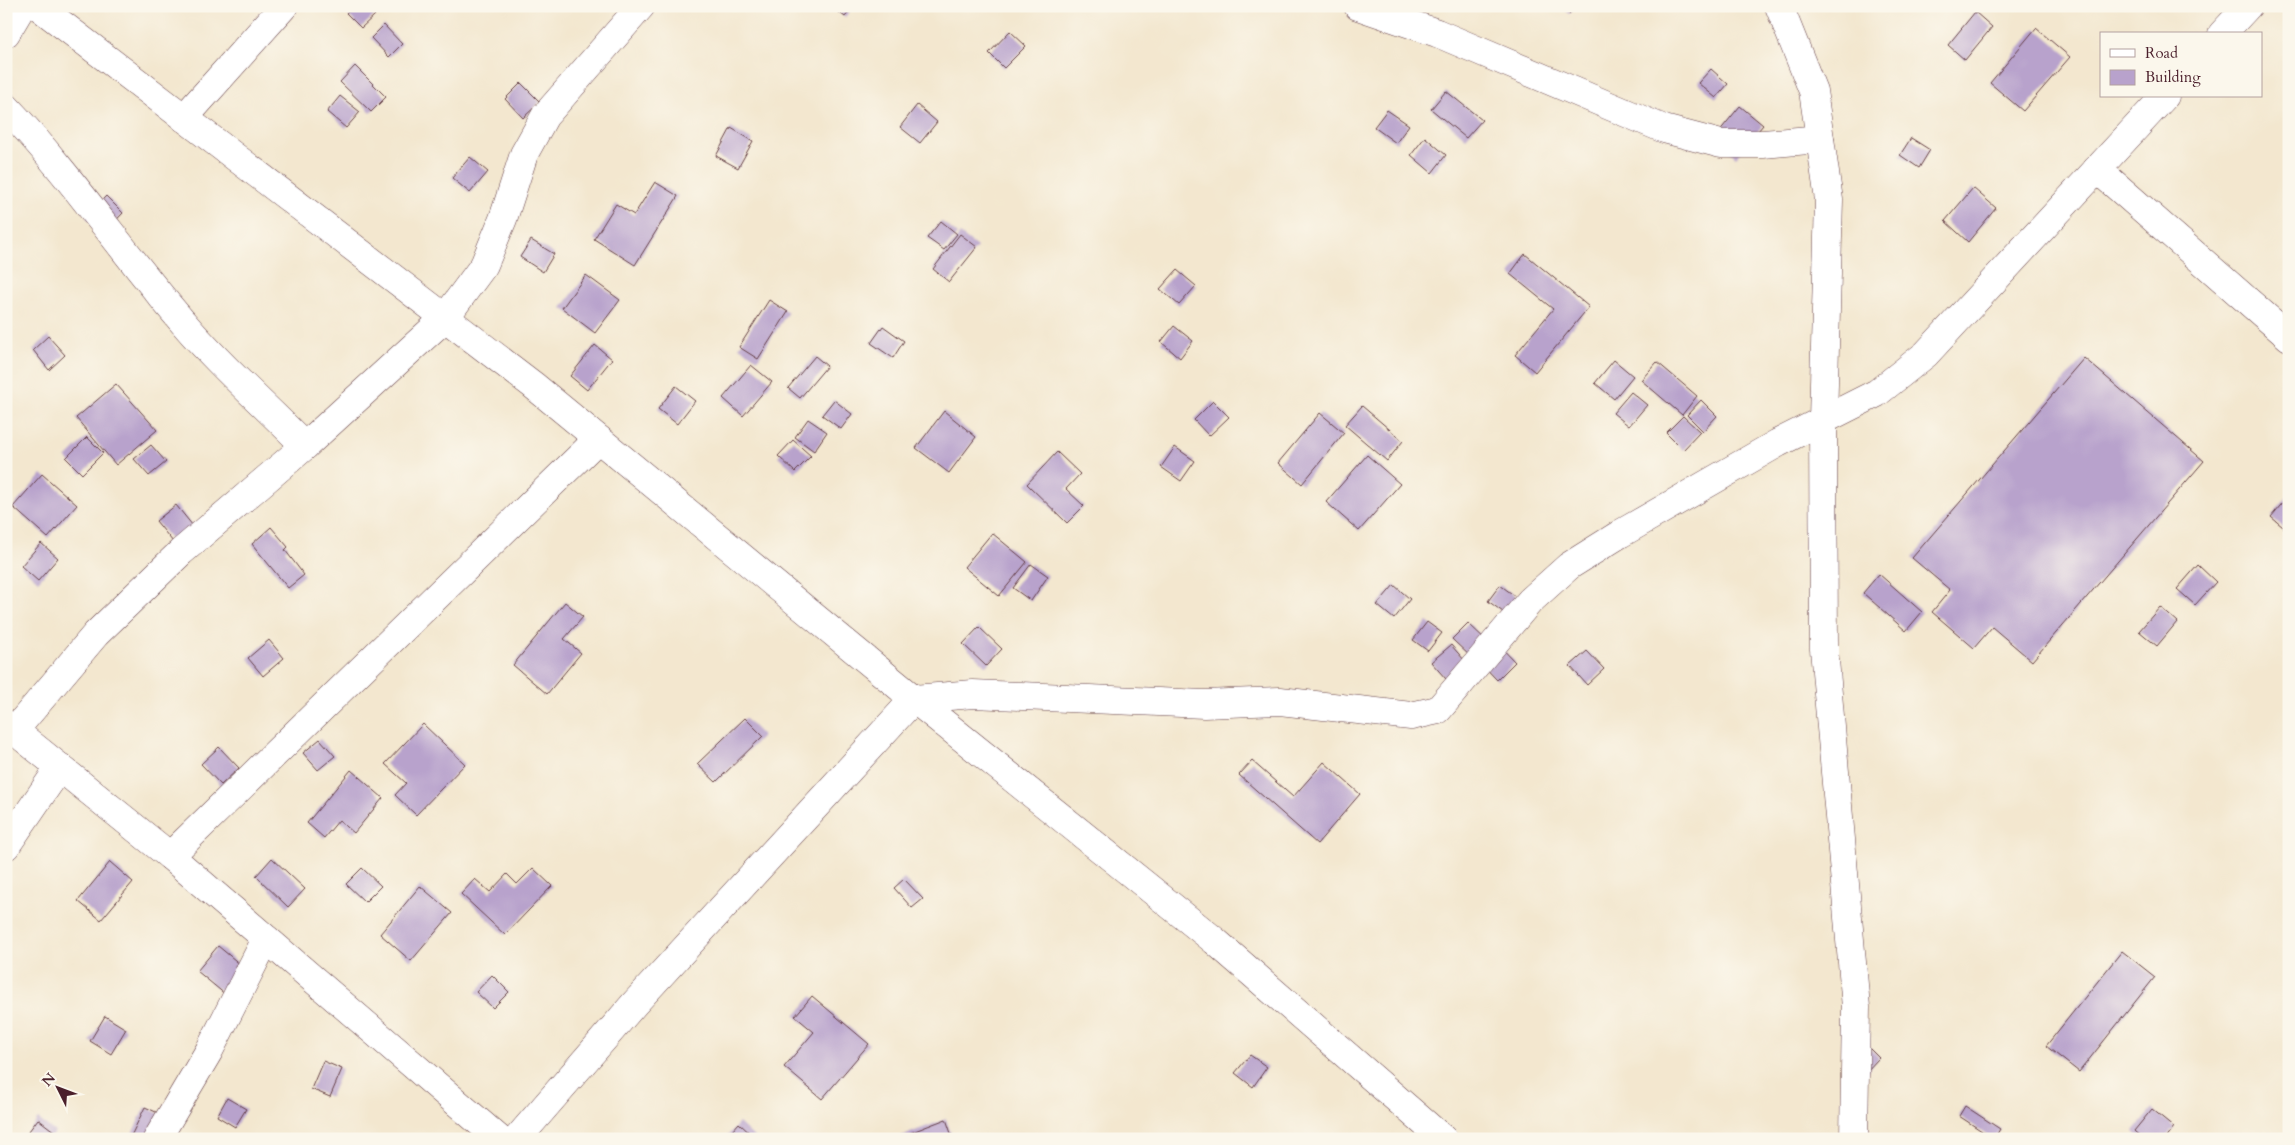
<svg xmlns="http://www.w3.org/2000/svg" width="2295" height="1145" font-family="Cardo,serif">
<rect width="100%" height="100%" fill="#fbf7ec"/>
<filter id="ink" filterUnits="userSpaceOnUse"><feTurbulence type="fractalNoise" baseFrequency=".02" numOctaves="2"/><feDisplacementMap in="SourceGraphic" scale="10" xChannelSelector="R" yChannelSelector="G"/><feConvolveMatrix kernelMatrix="1 2 1 2 8 2 1 2 1" color-interpolation-filters="sRGB"/></filter>
<filter id="wash" filterUnits="userSpaceOnUse"><feTurbulence type="fractalNoise" baseFrequency=".0096" numOctaves="4" result="noise"/><feDisplacementMap in="SourceGraphic" scale="20" xChannelSelector="R" yChannelSelector="G"/><feGaussianBlur stdDeviation="1.12" result="paint"/><feColorMatrix in="noise" values="0 0 0 0 0 0 0 0 0 0 0 0 0 0 0 0 0 1.4 0 .05"/><feComposite in="paint" operator="in"/></filter>
<g filter="url(#wash)">
<rect width="100%" height="100%" fill="#f3e7cf"/>
<g id="blocks">
<g fill="#b8a2cc">
<polygon points="354,6 367,6 375,15 361,28 346,13"/>
<polygon points="831,6 854,6 845,17"/>
<polygon points="1560,6 1576,6 1569,14"/>
<polygon points="1975,12 1992,27 1965,60 1948,45"/>
<polygon points="384,25 402,44 389,57 371,38"/>
<polygon points="2036,28 2070,57 2023,111 1990,83"/>
<polygon points="1010,31 1026,46 1004,68 989,53"/>
<polygon points="355,66 386,97 371,112 340,82"/>
<polygon points="1711,69 1728,84 1716,98 1698,83"/>
<polygon points="521,83 540,102 523,118 505,99"/>
<polygon points="1446,91 1482,120 1466,138 1431,109"/>
<polygon points="340,96 360,112 346,128 327,112"/>
<polygon points="917,105 937,122 920,143 900,127"/>
<polygon points="1740,106 1763,125 1736,157 1714,138"/>
<polygon points="1387,110 1409,125 1396,143 1374,127"/>
<polygon points="731,128 753,141 738,168 716,156"/>
<polygon points="1425,137 1446,155 1432,173 1411,155"/>
<polygon points="1911,138 1930,150 1919,168 1900,155"/>
<polygon points="470,157 488,172 470,193 452,178"/>
<polygon points="655,182 678,196 635,265 594,239 616,204 634,215"/>
<polygon points="1973,188 1996,208 1968,242 1945,221"/>
<polygon points="106,196 123,213 104,233 86,217"/>
<polygon points="941,221 957,234 944,250 927,238"/>
<polygon points="960,234 977,247 949,282 933,269"/>
<polygon points="531,240 554,254 543,272 520,257"/>
<polygon points="1525,254 1589,307 1535,372 1515,355 1553,309 1510,274"/>
<polygon points="1177,270 1196,286 1179,305 1160,289"/>
<polygon points="586,275 620,300 595,333 562,308"/>
<polygon points="769,300 788,312 758,359 739,347"/>
<polygon points="883,326 904,341 893,358 871,343"/>
<polygon points="1174,326 1193,341 1180,358 1161,342"/>
<polygon points="48,336 65,355 49,370 33,350"/>
<polygon points="595,345 612,359 587,390 570,376"/>
<polygon points="815,356 827,366 800,398 788,388"/>
<polygon points="2084,358 2204,461 2032,661 1992,627 1974,648 1932,612 1950,590 1912,558"/>
<polygon points="1614,360 1633,376 1614,399 1595,383"/>
<polygon points="1657,362 1697,396 1682,415 1641,380"/>
<polygon points="751,365 772,382 743,416 723,398"/>
<polygon points="116,384 157,430 116,465 76,418"/>
<polygon points="676,386 695,401 677,424 658,409"/>
<polygon points="1631,392 1647,405 1629,426 1613,413"/>
<polygon points="834,400 852,414 841,429 822,415"/>
<polygon points="1701,400 1717,416 1703,431 1687,415"/>
<polygon points="1213,401 1229,417 1209,436 1194,420"/>
<polygon points="1362,406 1403,441 1387,461 1345,425"/>
<polygon points="944,411 976,437 949,473 916,448"/>
<polygon points="1320,413 1344,433 1302,484 1278,463"/>
<polygon points="1683,416 1700,432 1683,450 1666,433"/>
<polygon points="808,419 827,432 814,451 795,437"/>
<polygon points="87,437 103,453 82,474 66,458"/>
<polygon points="793,440 811,456 795,472 778,456"/>
<polygon points="151,445 166,462 149,476 134,459"/>
<polygon points="1175,447 1195,461 1181,481 1161,467"/>
<polygon points="1057,452 1080,474 1066,489 1084,506 1067,523 1027,484"/>
<polygon points="1367,455 1400,484 1359,531 1326,502"/>
<polygon points="42,474 77,505 48,538 13,507"/>
<polygon points="2289,495 2289,532 2271,517"/>
<polygon points="176,505 193,526 173,542 156,521"/>
<polygon points="271,527 288,547 285,550 304,575 288,588 252,544"/>
<polygon points="992,533 1027,562 999,596 964,567"/>
<polygon points="41,543 58,558 38,581 21,566"/>
<polygon points="1031,564 1048,576 1031,601 1013,588"/>
<polygon points="2198,565 2216,582 2195,605 2177,589"/>
<polygon points="1879,574 1922,612 1906,631 1863,593"/>
<polygon points="1394,585 1410,599 1394,619 1377,605"/>
<polygon points="1500,585 1534,610 1522,626 1488,601"/>
<polygon points="565,602 583,617 564,639 581,653 547,694 513,665"/>
<polygon points="2160,607 2177,622 2157,646 2139,631"/>
<polygon points="1427,622 1442,633 1428,651 1413,640"/>
<polygon points="1468,623 1489,643 1473,659 1452,639"/>
<polygon points="979,627 1002,649 986,666 963,644"/>
<polygon points="269,640 284,658 263,676 248,658"/>
<polygon points="1497,643 1515,662 1497,680 1479,661"/>
<polygon points="1451,645 1465,661 1446,679 1431,662"/>
<polygon points="1587,651 1604,669 1587,685 1570,666"/>
<polygon points="745,718 763,736 716,782 697,764"/>
<polygon points="423,724 465,764 416,815 395,795 406,783 385,764"/>
<polygon points="320,739 335,756 318,770 303,753"/>
<polygon points="219,747 239,768 221,785 201,764"/>
<polygon points="1252,761 1293,797 1324,762 1360,794 1317,844 1239,775"/>
<polygon points="351,770 383,798 354,833 339,820 324,838 307,823"/>
<polygon points="272,858 305,889 288,907 256,876"/>
<polygon points="110,862 133,882 101,920 78,901"/>
<polygon points="362,868 381,886 365,902 346,884"/>
<polygon points="533,868 552,886 505,935 461,894 475,879 490,892 507,874 517,884"/>
<polygon points="904,879 923,899 912,908 894,888"/>
<polygon points="420,886 452,913 411,961 380,934"/>
<polygon points="218,946 253,975 232,1000 197,971"/>
<polygon points="2122,951 2155,977 2079,1072 2046,1046"/>
<polygon points="492,975 509,992 493,1008 476,992"/>
<polygon points="812,996 869,1044 822,1099 784,1067 814,1032 795,1016"/>
<polygon points="105,1016 126,1029 111,1054 90,1041"/>
<polygon points="1863,1042 1879,1058 1865,1073"/>
<polygon points="1250,1055 1267,1067 1253,1087 1235,1073"/>
<polygon points="323,1061 342,1069 330,1097 311,1089"/>
<polygon points="227,1098 246,1109 235,1127 217,1116"/>
<polygon points="1965,1106 2000,1129 1994,1139 1959,1116"/>
<polygon points="145,1107 169,1118 159,1139 130,1138"/>
<polygon points="2152,1109 2174,1127 2165,1139 2143,1139 2134,1131"/>
<polygon points="38,1119 55,1132 49,1139 31,1139 26,1135"/>
<polygon points="946,1119 953,1139 894,1139"/>
<polygon points="739,1123 756,1139 725,1139"/>
</g>
</g>
</g>
<g filter="url(#ink)">
<use href="#blocks" fill-opacity="0" stroke="#633d44" stroke-width="1"/>
<g fill="none" stroke-linecap="round" stroke-linejoin="round">
<g stroke="#633d44" stroke-width="29">
<g id="minor">
<polyline points="38,6 533,385 914,699 1215,941 1443,1139"/>
<polyline points="1358,6 1437,33 1664,129 1721,144 1763,144 1820,139"/>
<polyline points="1779,6 1813,91 1829,200 1823,420 1824,649 1856,1007 1854,1139"/>
<polyline points="6,33 22,6"/>
<polyline points="2222,34 2248,6"/>
<path d="M6,107C71,175 125,256 187,327C223,369 266,406 305,446"/>
<polyline points="184,118 284,6"/>
<polyline points="2097,169 2289,337"/>
<polyline points="6,724 170,856 499,1139"/>
<polyline points="14,731 96,634 181,552 305,446 445,318 484,265 503,219 524,154 545,116 641,6"/>
<polyline points="6,846 60,767"/>
<polyline points="170,856 598,439"/>
<polyline points="157,1139 209,1051 266,939"/>
<polyline points="517,1139 634,1004 914,699 973,694 1204,704 1280,701 1411,716 1438,710 1530,601 1569,566 1620,534 1778,443 1877,393 1926,354 2165,96"/>
</g>
</g>
<use href="#minor" stroke="#fff" stroke-width="28"/>
</g>
</g>
<rect width="2295" height="1145" fill="none" stroke="#fbf7ec" stroke-width="25"/>
<rect x="2100" y="32" width="162" height="65" fill="#fbf7ec" stroke="#b4a19f"/>
<rect x="2110" y="49" width="25" height="8" fill="#ffffff" stroke="#b4a19f"/>
<text x="2145" y="58" font-size="15" fill="#4a1f2b">Road</text>
<rect x="2110" y="70" width="25" height="15" fill="#b8a2cc" stroke="#b4a19f"/>
<text x="2145" y="82" font-size="15" fill="#4a1f2b">Building</text>
<g transform="translate(58 1088) rotate(312)" stroke="#fbf7ec" stroke-width="4" paint-order="stroke">
<path d="M0-4L9 19L0 12L-9 19Z" fill="#4a1f2b"/>
<text y="-8" font-size="14" font-weight="bold" text-anchor="middle" fill="#4a1f2b">N</text>
</g>
</svg>
